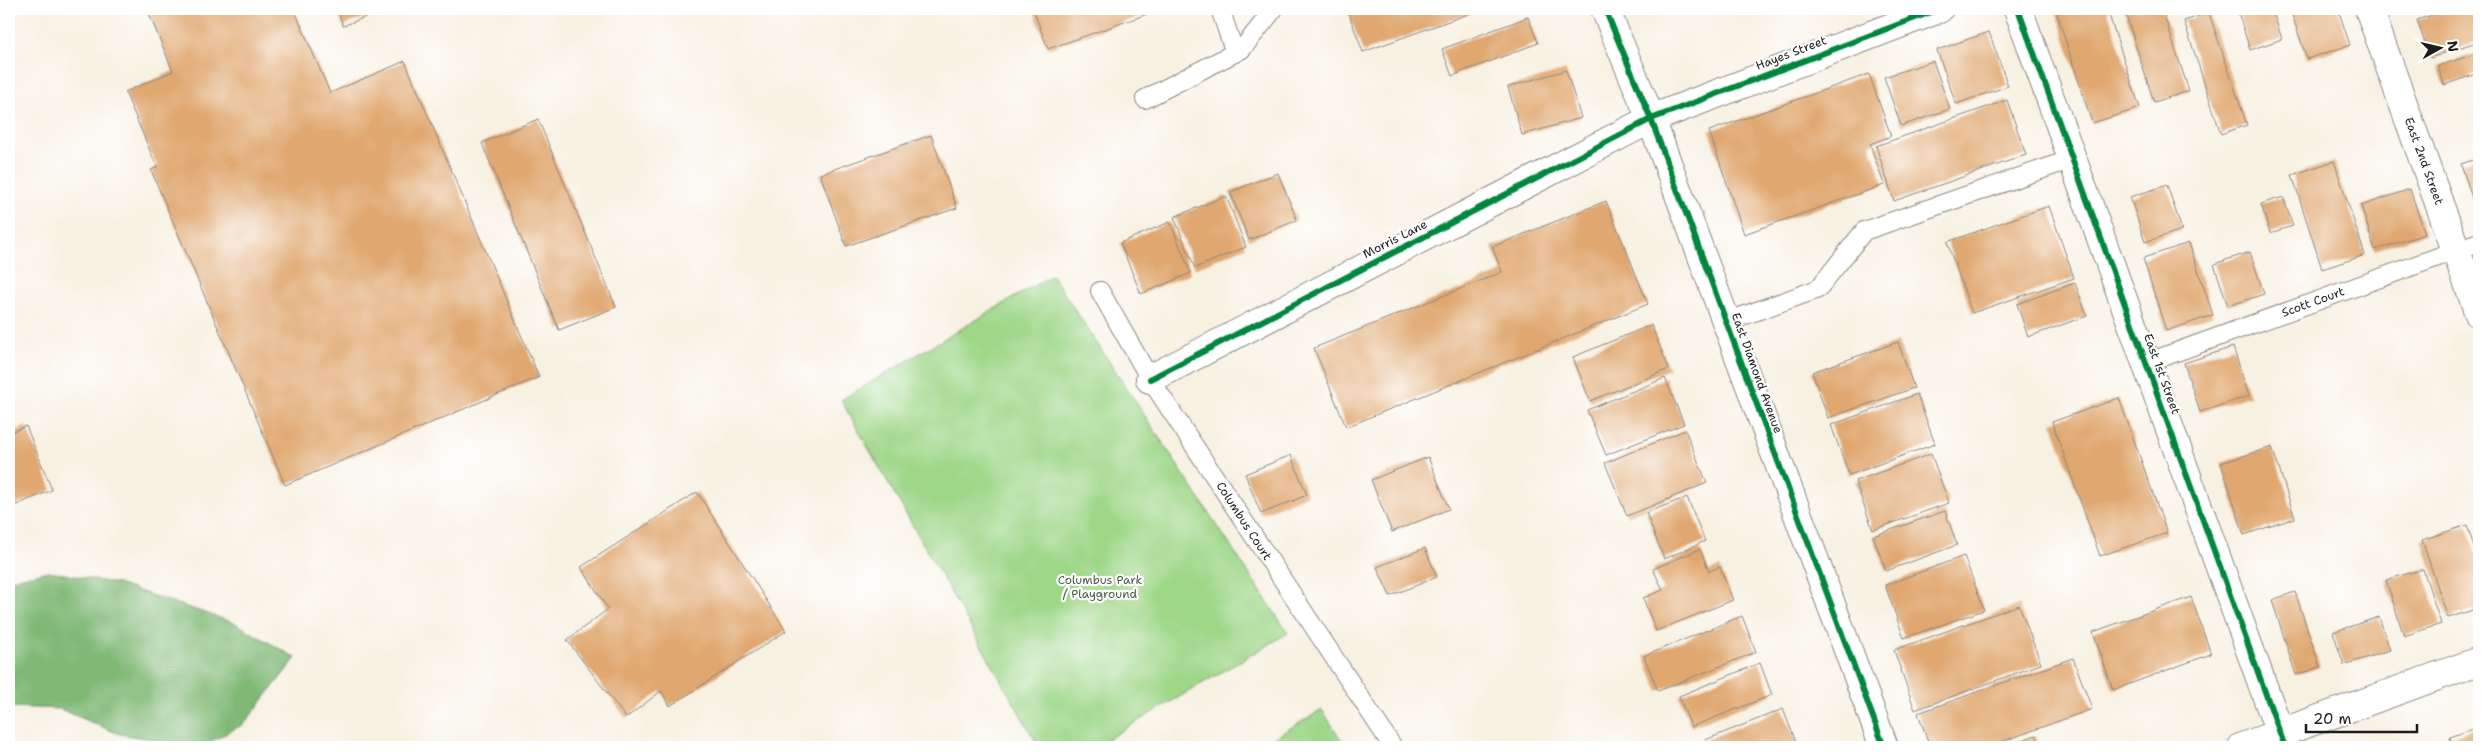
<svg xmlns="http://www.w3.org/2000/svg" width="2488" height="756" font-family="'Shantell Sans',sans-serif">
<rect width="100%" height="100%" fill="#fff"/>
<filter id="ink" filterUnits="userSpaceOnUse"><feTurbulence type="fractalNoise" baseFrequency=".02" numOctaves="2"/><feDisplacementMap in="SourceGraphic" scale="10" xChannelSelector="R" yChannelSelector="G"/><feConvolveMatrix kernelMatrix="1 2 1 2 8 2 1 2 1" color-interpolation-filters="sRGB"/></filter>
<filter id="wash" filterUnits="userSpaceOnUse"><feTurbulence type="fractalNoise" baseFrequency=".0096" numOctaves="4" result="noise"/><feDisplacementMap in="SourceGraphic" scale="20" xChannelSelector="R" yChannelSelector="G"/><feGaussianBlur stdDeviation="1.12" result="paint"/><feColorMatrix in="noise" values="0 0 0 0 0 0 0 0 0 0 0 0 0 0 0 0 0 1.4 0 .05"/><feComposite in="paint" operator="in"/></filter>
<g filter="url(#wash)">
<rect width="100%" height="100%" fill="#f7f1e2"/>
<g fill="#9fd789" stroke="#5e7a52">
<polygon points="1052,275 1288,633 1094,747 1039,747 841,400"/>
<polygon points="1322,710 1346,747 1258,747"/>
</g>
<polygon fill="#7fb875" stroke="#4e6a48" points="48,571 118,584 235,623 296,658 244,724 200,747 119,734 60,709 9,707 9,580"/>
<g id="blocks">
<g fill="#e0a76f">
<polygon points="147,9 294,9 330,93 405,61 539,377 285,485 151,170 157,167 125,92 173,71"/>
<polygon points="337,9 385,9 343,26"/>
<polygon points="1033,9 1151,9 1153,12 1048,49"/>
<polygon points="1347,9 1482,9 1363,52"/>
<polygon points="2064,9 2107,9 2140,108 2092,123 2056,11"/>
<polygon points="2124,9 2162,9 2189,91 2154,102"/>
<polygon points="2237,9 2272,9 2282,39 2250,50"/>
<polygon points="2290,9 2338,9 2350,45 2307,59"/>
<polygon points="2450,9 2473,9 2479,27 2479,41 2430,58 2417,20"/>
<polygon points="2209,13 2247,125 2221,134 2184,21"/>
<polygon points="1528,17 1538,43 1452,76 1442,49"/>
<polygon points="1989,32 2008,86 1956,104 1937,50"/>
<polygon points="2475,54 2479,73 2444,85 2438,66"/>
<polygon points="1933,61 1950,109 1901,126 1884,77"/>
<polygon points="1566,70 1581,118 1522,135 1508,87"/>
<polygon points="1869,74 1891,136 1870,144 1884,185 1744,234 1709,131"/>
<polygon points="2007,100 2026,155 1894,201 1876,146"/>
<polygon points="538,119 616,307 559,330 482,143"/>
<polygon points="931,135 957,208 846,246 820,174"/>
<polygon points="2479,158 2479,219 2461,164"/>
<polygon points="2334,161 2365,255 2322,269 2292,175"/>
<polygon points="1278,173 1297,220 1249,240 1230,192"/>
<polygon points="2167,185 2182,230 2145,242 2130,197"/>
<polygon points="2410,189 2425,234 2375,250 2361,206"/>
<polygon points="1226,196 1246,247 1195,268 1174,217"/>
<polygon points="2283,197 2293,226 2270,233 2261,204"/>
<polygon points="1606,201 1648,304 1346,427 1314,348 1502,272 1492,247"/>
<polygon points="2049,206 2074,278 1972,313 1947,242"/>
<polygon points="1170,222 1191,273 1141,294 1120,243"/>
<polygon points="2189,243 2213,315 2166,331 2143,258"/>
<polygon points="2250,252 2264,294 2228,306 2214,264"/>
<polygon points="2075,283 2087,316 2028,337 2017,304"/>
<polygon points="1651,325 1669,369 1590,401 1573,357"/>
<polygon points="1898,342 1914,388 1828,418 1812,372"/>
<polygon points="2233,347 2249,396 2200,412 2184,363"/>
<polygon points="1665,378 1684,424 1606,455 1587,410"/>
<polygon points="1917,394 1935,444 1849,475 1831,425"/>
<polygon points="2119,398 2167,533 2100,556 2052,422"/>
<polygon points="26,426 52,490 9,508 9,433"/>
<polygon points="1685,430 1707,483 1627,516 1605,463"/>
<polygon points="2272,447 2295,518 2244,535 2221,463"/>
<polygon points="1931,454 1949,503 1873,530 1855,481"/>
<polygon points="1291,455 1307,495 1261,514 1245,474"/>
<polygon points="1428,457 1449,509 1392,532 1371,480"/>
<polygon points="697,492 786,631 670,706 661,691 626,718 567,640 608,609 581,567"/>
<polygon points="1687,497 1705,541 1664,559 1646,513"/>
<polygon points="1945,511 1957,545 1886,571 1873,536"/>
<polygon points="2467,525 2479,562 2479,608 2448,618 2422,540"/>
<polygon points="1425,548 1437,577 1390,596 1377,567"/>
<polygon points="1700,549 1709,571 1720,567 1733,600 1656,631 1643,598 1663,590 1653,569"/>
<polygon points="1964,556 1984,610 1904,638 1885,585"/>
<polygon points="2423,569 2441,624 2404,636 2386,580"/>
<polygon points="2295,592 2320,667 2296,675 2272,600"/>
<polygon points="2191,597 2211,654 2113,690 2093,632"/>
<polygon points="2019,605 2041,664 1915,710 1894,650"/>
<polygon points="1742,616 1756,652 1658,691 1644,656"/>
<polygon points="2379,617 2390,650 2344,665 2333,632"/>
<polygon points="2073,658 2092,709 1987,747 1930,747 1918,713"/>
<polygon points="1760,663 1772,695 1691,727 1679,696"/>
<polygon points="1783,709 1798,747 1705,747 1703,741"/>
<polygon points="2479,727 2479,747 2453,747 2450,737"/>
<polygon points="2036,735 2041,747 2004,747"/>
</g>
</g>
</g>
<g filter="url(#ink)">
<use href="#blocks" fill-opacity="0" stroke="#8a867f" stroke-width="1"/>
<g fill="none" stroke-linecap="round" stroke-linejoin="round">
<g stroke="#8a867f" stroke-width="20">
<g id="service">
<polyline points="1220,9 1235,53"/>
<polyline points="1145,99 1242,49 1274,9"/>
<polyline points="1100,291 1150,379 1393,747"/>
<polyline points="1726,322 1818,289 1864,231 2072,159"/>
<polyline points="2146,363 2479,242"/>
</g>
</g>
<g stroke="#8a867f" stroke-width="30">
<g id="minor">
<polyline points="2018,9 2285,747"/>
<polyline points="2369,9 2479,314"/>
<polyline points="1150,379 1651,119 1939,9"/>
<polyline points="2242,747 2479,661"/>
</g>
</g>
<g stroke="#8a867f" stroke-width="30">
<polyline id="tertiary" points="1605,9 1651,119 1884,747"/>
</g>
<use href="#service" stroke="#fff" stroke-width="18"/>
<use href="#minor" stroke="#fff" stroke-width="28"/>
<use href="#tertiary" stroke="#fff" stroke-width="28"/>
<g stroke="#fff" stroke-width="9">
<g id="cycleway">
<polyline points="1605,9 1651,119 1884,747"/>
<polyline points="2018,9 2285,747"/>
<polyline points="1150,379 1651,119 1939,9"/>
</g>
</g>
<use href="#cycleway" stroke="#00873e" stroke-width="6"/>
</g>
</g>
<g text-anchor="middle" stroke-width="4.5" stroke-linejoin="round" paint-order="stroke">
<g font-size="12" fill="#1c1c1c" stroke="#fff">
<text transform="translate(1791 53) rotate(-21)" y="4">Hayes Street</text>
<text transform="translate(2424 161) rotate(70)" y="4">East 2nd Street</text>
<text transform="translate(1395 239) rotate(-27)" y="4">Morris Lane</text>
<text transform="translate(2313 302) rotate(-20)" y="4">Scott Court</text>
<text transform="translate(1757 373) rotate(70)" y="4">East Diamond Avenue</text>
<text transform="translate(2162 374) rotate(70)" y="4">East 1st Street</text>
<text transform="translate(1244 521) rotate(57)" y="4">Columbus Court</text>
</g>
<g font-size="12" fill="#4a5d42" stroke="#fff">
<text x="1100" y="584">Columbus Park<tspan x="1100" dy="14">/ Playground</tspan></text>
</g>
</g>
<rect width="2488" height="756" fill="none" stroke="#fff" stroke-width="30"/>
<g transform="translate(2440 48) rotate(82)" stroke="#ffffff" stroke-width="4" paint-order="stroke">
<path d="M0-4L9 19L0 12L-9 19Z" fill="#1c1c1c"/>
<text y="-8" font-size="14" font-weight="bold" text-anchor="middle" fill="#1c1c1c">N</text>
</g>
<path d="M2306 724v8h111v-8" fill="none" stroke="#1c1c1c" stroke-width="2.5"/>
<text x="2313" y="724" font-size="15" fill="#1c1c1c" stroke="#ffffff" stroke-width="4" paint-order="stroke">20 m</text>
</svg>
